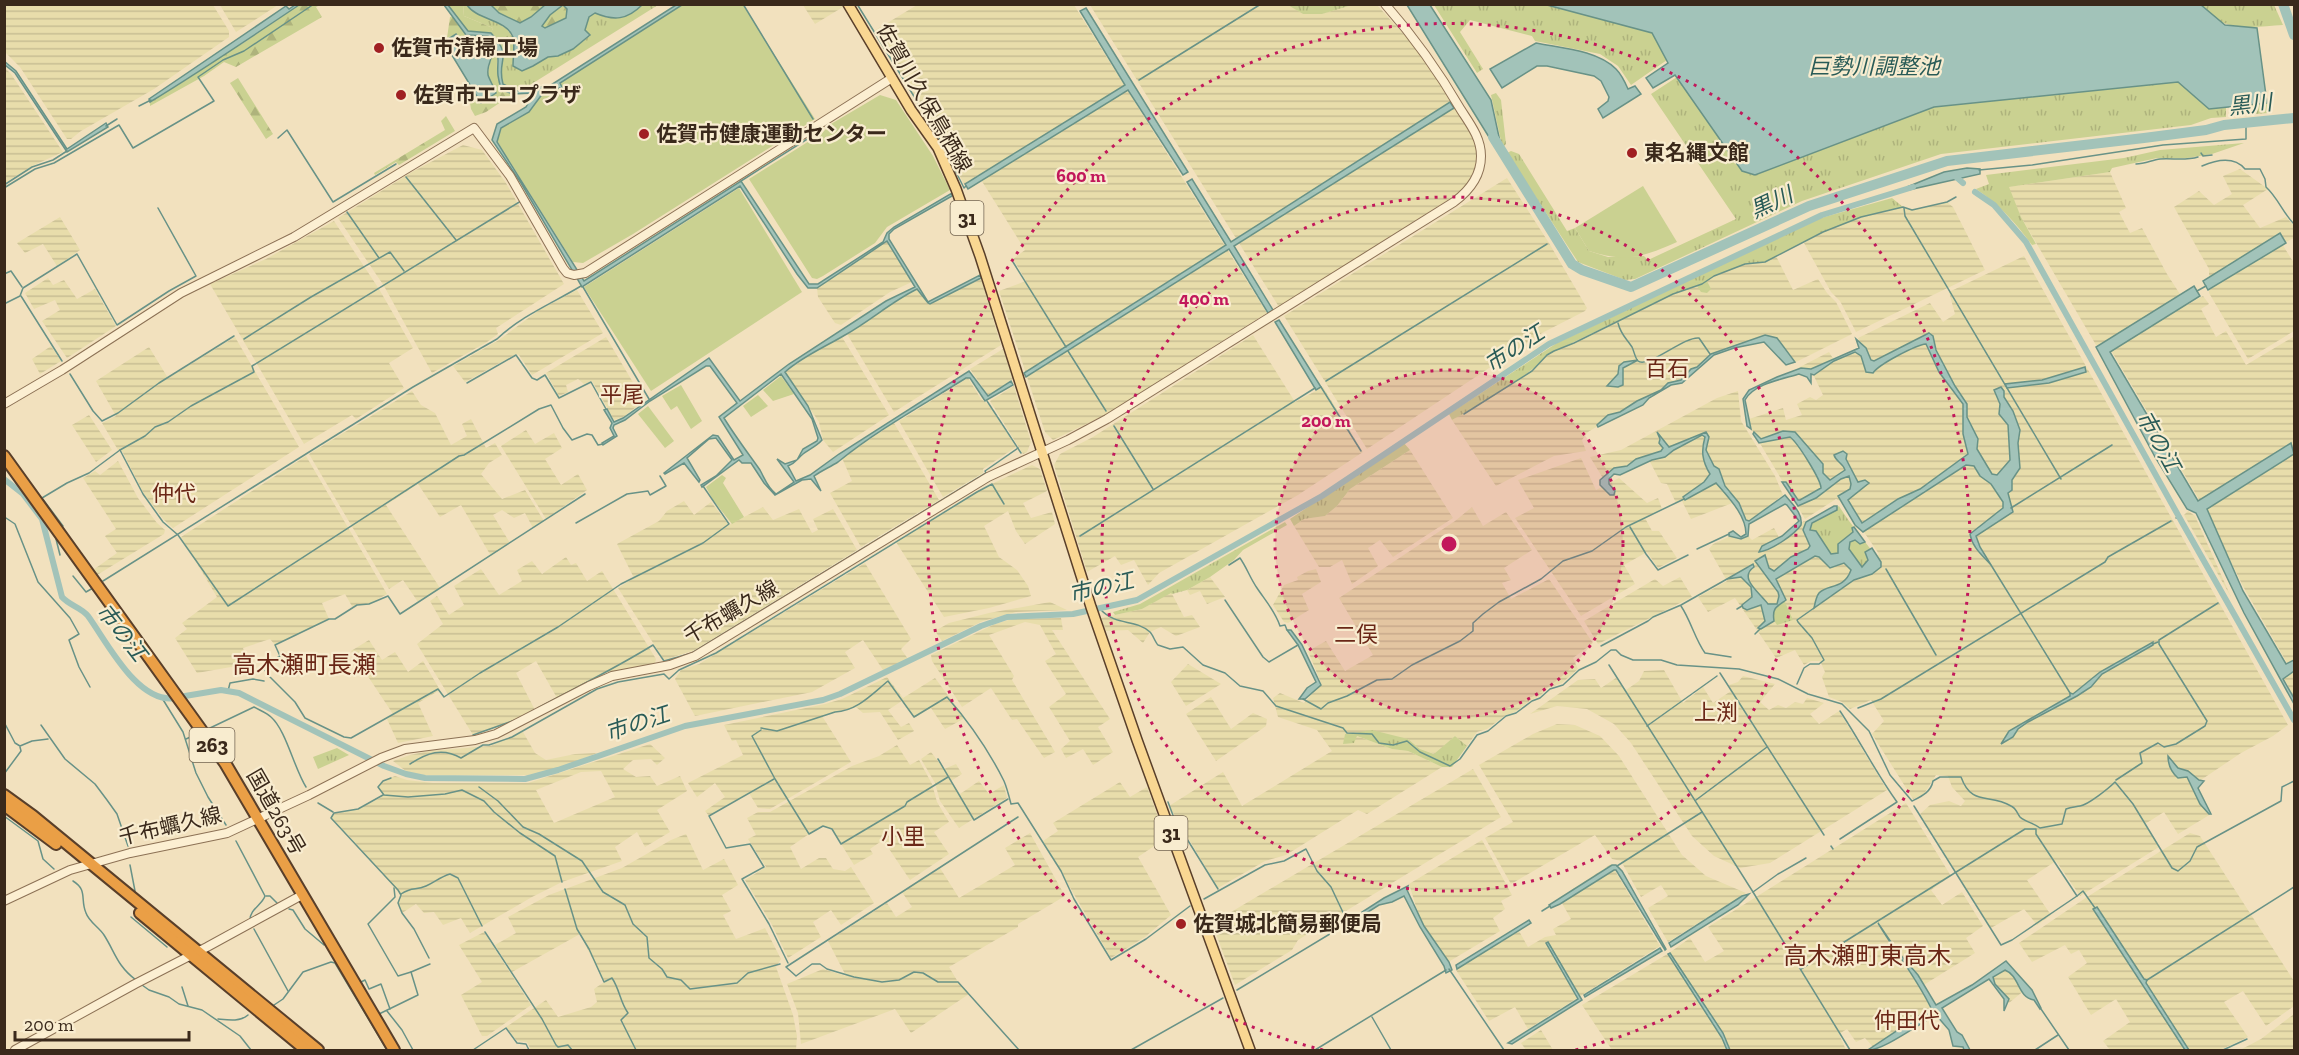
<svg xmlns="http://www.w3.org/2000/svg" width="2299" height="1055" font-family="'Zilla Slab','Noto Sans JP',serif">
<defs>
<pattern id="farmland-rules" width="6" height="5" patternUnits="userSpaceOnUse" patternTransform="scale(1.5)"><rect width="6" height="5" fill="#e8ddab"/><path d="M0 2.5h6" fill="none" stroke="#c8be93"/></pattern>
<pattern id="grass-tufts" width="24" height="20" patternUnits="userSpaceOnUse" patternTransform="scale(1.5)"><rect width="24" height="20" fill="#cad191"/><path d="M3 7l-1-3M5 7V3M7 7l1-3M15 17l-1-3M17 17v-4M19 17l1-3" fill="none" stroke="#aeb37c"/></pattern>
<pattern id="forest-firs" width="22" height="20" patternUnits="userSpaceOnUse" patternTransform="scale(1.5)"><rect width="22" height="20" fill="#cad191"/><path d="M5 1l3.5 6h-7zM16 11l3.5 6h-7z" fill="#aeb37c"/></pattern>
</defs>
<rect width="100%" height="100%" fill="#f2e1be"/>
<g fill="url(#farmland-rules)" fill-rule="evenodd">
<polygon points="5,4 213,5 229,31 229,37 154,89 81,131 71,139 67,139 20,67 5,52"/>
<polygon points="1288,4 1303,14 1321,14 1352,5 1377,5 1420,52 1474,137 1477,158 1473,176 1462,191 1279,307 1090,5"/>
<polygon points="220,5 278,5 236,32"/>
<polygon points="803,5 841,5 843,7 815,24"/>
<polygon points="917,5 1074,5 1267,313 1107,414 1053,440 1045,432 999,291 1026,281 1013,259 1025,250 978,175 964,184 937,131 874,31"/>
<polygon points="5,68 11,74 63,152 32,166 5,183"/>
<polygon points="463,145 482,150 506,183 564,284 496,328 498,334 487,342 432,373 384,286 338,218 412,172"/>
<polygon points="2240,169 2268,189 2243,205 2260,228 2286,217 2294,226 2294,238 2282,244 2294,263 2294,331 2248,359 2209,293 2209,269 2174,207 2199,191 2214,205 2232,194 2223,176"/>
<polygon points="2110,172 2126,208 2119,212 2130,233 2142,228 2167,274 2187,305 2203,296 2209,304 2201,309 2216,337 2226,331 2246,365 2293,337 2294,340 2294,697 2284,679 2287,663 2244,588 2200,501 2112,352 2096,345 2021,217 2008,187"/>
<polygon points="1507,178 1549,243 1587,308 1585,311 1542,333 1367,449 1284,316"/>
<polygon points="1947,202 1953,207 1985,270 1856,332 1840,301 1831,292 1804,243 1823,232 1861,217 1903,207 1912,210"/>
<polygon points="60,217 80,250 57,266 43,244 25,253 17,243"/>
<polygon points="334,221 379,289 413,348 389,363 404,388 356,419 352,415 304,444 210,284 266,259"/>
<polygon points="887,241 912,282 890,292 841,325 835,323 818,297 817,288"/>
<polygon points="1776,256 1793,290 1818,279 1827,293 1836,302 1852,334 1794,363 1776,343 1763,339 1712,355 1681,381 1669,383 1658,393 1637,402 1588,432 1582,440 1586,451 1554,456 1496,486 1452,420 1532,371 1547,355 1554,351 1574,343 1673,294 1702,284 1714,276 1745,264 1765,262"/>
<polygon points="2024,256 2288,725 2273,736 2241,753 2195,784 2211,814 2178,834 2164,812 2145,824 2159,847 2080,896 2056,861 2027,880 2051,915 2037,925 2024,909 1991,928 1920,814 1930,805 1949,801 1961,806 1965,801 1952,787 1948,776 1936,775 1924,794 1913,799 1872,734 1884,721 1871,700 1850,709 1842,702 1829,697 1822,677 1825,672 1820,661 1811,661 1804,665 1795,650 1776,658 1735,598 1708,612 1698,597 1727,581 1709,549 1713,544 1731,536 1740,540 1748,536 1752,540 1774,528 1780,539 1804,521 1808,524 1876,557 1879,554 1844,503 1836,499 1805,519 1746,420 1783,408 1786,420 1802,415 1797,404 1810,397 1816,400 1823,395 1812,372 1798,368 1829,352 1834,360 1861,349 1858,338 1930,303 1943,322 1955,314 1949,292"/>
<polygon points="48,278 53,285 64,280 77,299 95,289 116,326 67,358 42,321 60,310 55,300 34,309 25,293"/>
<polygon points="981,279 1001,345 894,412 847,334 900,297 917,289 928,303 930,304"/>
<polygon points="577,290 603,333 532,375 519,355 516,354 465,382 453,366 499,340 539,310"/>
<polygon points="1253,335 1295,402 1323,387 1363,452 1298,495 1159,573 1148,585 1134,560 1121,565 1115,556 1087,572 1054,465 1060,454 1093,437"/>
<polygon points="235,337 299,447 173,528 164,520 144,494 122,451 118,450 102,423 116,416 96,381 149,347 168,378"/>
<polygon points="606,337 644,401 623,417 614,420 592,381 584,384 578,379 566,385 568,392 559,396 546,373"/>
<polygon points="842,337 889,415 833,452 823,440 819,422 785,372 822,347"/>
<polygon points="51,346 61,361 40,374 32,359"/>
<polygon points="1003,349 1013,379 988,395 970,369"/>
<polygon points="968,378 981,399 989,405 1016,447 983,469 983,473 943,497 899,421"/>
<polygon points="1014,386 1031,442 1027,452 1023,454 990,401"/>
<polygon points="412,391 421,405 435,413 451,445 467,436 462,424 471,419 486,448 495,443 502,455 489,463 481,474 502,499 525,490 544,521 533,528 525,513 514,518 502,510 493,515 510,543 491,556 461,505 440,517 418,484 386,505 440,588 418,602 403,580 389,589 309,454"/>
<polygon points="1738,391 1741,421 1775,476 1783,495 1747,523 1735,502 1691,519 1682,501 1676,503 1667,484 1661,483 1648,458 1615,471 1604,480 1590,457 1621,450 1717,398"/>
<polygon points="89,415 112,450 96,462 72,425"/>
<polygon points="894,423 939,500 861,547 830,493 852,481 842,458"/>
<polygon points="526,430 535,444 554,433 562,448 545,459 561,485 578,474 587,490 546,519 501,446"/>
<polygon points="1410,450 1453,518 1393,557 1380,540 1368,548 1378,566 1352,584 1342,560 1330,567 1319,567 1294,526 1304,519 1325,516 1337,506 1350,489"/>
<polygon points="306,456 387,594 369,604 357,605 353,608 345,594 322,603 329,619 275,645 270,639 243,648 248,664 197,673 175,638 187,629 182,623 217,597 181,537"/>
<polygon points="1581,458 1596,490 1619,478 1647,503 1658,498 1662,509 1645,518 1652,531 1659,531 1677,558 1658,568 1647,552 1624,565 1635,584 1581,616 1515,518 1534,508 1518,480"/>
<polygon points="118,461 138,498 157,523 165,530 164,534 97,575 93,570 117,553 105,536 116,529 83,478 95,471 100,475"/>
<polygon points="1032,465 1040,469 1047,491 1023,503 1031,518 1052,512 1055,524 1025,544 1016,531 1008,511 984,526 999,557 1017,570 1028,586 1031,596 989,608 944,617 896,542 977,491"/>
<polygon points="684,501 694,515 711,502 729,525 763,507 773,520 799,509 812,533 818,530 813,519 833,509 857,550 695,650 664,660 618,588 634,578 617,544 659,521 667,511"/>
<polygon points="1472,507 1483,526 1506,512 1532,550 1504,568 1511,580 1502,583 1511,599 1549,579 1593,643 1573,658 1578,669 1562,683 1548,688 1540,696 1531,700 1515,712 1506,715 1487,729 1477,732 1467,746 1455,736 1435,754 1420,749 1408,739 1345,734 1344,744 1357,736 1392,749 1408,751 1442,767 1367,814 1358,810 1286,855 1265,861 1218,888 1169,806 1223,772 1242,806 1332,751 1317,730 1278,717 1273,698 1280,693 1304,703 1321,683 1308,651 1326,641 1345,671 1373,655 1339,598 1455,521"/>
<polygon points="2188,511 2195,516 2231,597 2184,515"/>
<polygon points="566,557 571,565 576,563 587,581 602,571 656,659 655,663 617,672 607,672 557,698 536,661 516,673 535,710 508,723 473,735 417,644 443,624 430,601 437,596 449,615 464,605 454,586 481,569 499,595 522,581 517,570 532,561 542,574"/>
<polygon points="865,563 911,639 901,649 908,659 883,670 863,640 845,652 855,668 812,692 695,716 675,679 681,670 699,664"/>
<polygon points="1316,569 1321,582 1302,594 1309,610 1288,623 1284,622 1273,605 1284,585 1298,580 1297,577 1308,571"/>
<polygon points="1210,577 1225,597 1207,604 1200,591 1190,595 1187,590"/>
<polygon points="1680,577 1692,597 1598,644 1584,621 1655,579 1663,586"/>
<polygon points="1171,592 1184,617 1192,615 1200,627 1176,636 1161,627 1150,632 1143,643 1128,630 1106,631 1101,618 1142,609"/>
<polygon points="1050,602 1067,610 1016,612 983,621 942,641 935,631 949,623 989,613"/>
<polygon points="1061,618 1063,630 1052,630 1110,719 1098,727 1113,752 1093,765 1083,749 1066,758 1061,749 1070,741 1049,707 1066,694 1045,661 1056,654 1040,625 1025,622 989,635 1014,676 1012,680 1055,752 1044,758 1017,719 1012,720 991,688 962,707 932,661 931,655 995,624 1012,619"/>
<polygon points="369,640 382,660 395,652 408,672 423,661 440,690 418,703 433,736 398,743 387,719 393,714 351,651"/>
<polygon points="1188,664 1221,684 1186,706 1171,682"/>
<polygon points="1664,670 1683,703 1703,687 1713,703 1731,691 1729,685 1738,682 1743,676 1775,684 1760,702 1769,710 1778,705 1786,708 1795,702 1803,704 1807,698 1824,703 1810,714 1819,724 1839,711 1887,790 1770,863 1740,868 1714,856 1692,836 1631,743 1614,724 1587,709 1557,706 1530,714 1578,680 1595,679 1601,688 1616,678 1626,690 1639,681 1644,671"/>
<polygon points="887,677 903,698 935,678 965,718 945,729 931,708 914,718 902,701 888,710 901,727 909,723 914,731 898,740 880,712 863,713 856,707 822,716 851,762 770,809 758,808 749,793 709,816 705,811 725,797 715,783 697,797 688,783 743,755 736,740 732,741 724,725 825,704 842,699"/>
<polygon points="1211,697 1231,729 1253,713 1267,719 1266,726 1216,761 1186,714"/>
<polygon points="1557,724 1575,725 1600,736 1619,756 1682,855 1706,876 1746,893 1668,942 1648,908 1668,896 1661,885 1641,897 1621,861 1612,859 1595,835 1511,884 1485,838 1513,822 1479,765 1533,734"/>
<polygon points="523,732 535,753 546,760 575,754 597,753 557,769 528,775 423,775 407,772 393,761 410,755 429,751 490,746"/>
<path d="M650,744L665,758L657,765L651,759L633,760L623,769L636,777L650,776L657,786L680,776L687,791L657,810L670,832L645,847L637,832L615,847L622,861L562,882L532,897L470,933L461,918L443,925L434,912L424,913L416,904L402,913L398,903L401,895L352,839L331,818L334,813L358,809L380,798L383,795L378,787L383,781L395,776L407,780L433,783H528ZM601,771L615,797L554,823L536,790L581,772Z"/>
<polygon points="897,745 910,765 919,760 932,784 937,802 949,822 934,832 949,854 910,880 883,840 870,849 873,854 854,865 832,829 823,826 809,834 790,847 801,869 819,858 826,858 833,869 845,871 851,867 874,903 841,925 831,910 813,922 821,937 788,958 771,923 745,880 766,867 748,839 756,835 747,818 758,812 770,812 852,766 879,756"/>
<polygon points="931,752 944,769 956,764 962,774 951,781 960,794 979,781 989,794 1004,785 1007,798 959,828 940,801 935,783 921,759"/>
<polygon points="1473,769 1501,817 1298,940 1292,950 1235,985 1215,931 1221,918"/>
<polygon points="1120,782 1130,797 1147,787 1166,838 1138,857 1171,915 1145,937 1111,958 1043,841 1058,831 1053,823"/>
<polygon points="1906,803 1951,876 1931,890 1942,905 1962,892 1983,926 1966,938 1975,953 1922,986 1936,1009 1874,1048 1865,1038 1856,1042 1847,1029 1839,1034 1846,1050 1612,1050 1582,1005 1669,953 1690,938 1705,962 1724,951 1708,927"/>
<polygon points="1030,833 1065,896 1018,924 1018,927 949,967 958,982 969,994 911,1033 895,1009 801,1044 798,1013 787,984 823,969 846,976 828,941 887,903 896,917 912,907 902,892 940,868 959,898 1015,865 1005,848"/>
<polygon points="2190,833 2200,836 2294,981 2294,1006 2266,1026 2243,991 2224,1002 2248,1037 2220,1050 2110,1050 2103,1041 2130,1022 2116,999 2091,1015 2068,977 2087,963 2079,950 2071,954 2065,945 2032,962 2019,943 2087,897"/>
<polygon points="686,834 703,870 724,859 738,885 722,895 731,911 723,915 736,939 765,928 781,959 776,967 793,1015 797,1036 796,1050 531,1050 527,1042 517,1041 506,1027 546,1000 558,1017 591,1007 597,1002 594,989 604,982 580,934 512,972 495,945 516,933 508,917 549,895 622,868 671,840"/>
<polygon points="1482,840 1512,895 1501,901 1505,909 1493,918 1500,931 1450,961 1443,958 1423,929 1409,884"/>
<polygon points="1611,864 1660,946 1528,1029 1515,1007 1489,1021 1456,970 1519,931 1528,947 1545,937 1556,935 1553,929 1571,919 1559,898"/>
<polygon points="484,932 531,1005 487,1036 482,1036 461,995 482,982 459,945"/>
<polygon points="2006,965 2026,989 2009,1003 1992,983 1990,975"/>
<polygon points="2294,1014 2294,1050 2240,1050 2261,1039"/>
<polygon points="1541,1030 1553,1050 1526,1050 1521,1043"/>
</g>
<g fill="url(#grass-tufts)">
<path d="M463,5H467L507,29L513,38V66H533L548,57L558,56L573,49L590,36L585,31L589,17L595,13L608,18L636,10L642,5H658L522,90L511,89L503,85C496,59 514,58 491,33L493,28L464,16Z"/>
<polygon points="1288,5 1352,5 1322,14 1303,14"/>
<polygon points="1434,5 1547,5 1652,33 1667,60 1631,85 1618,66 1600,54 1535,41 1532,36 1470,20 1460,32 1483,69 1477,73"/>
<path d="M2201,5H2274L2283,25C2253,27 2220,33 2201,5Z"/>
<polygon points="222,54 224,62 204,76 150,106 150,102 194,75"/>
<polygon points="1677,77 1742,171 1827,146 1934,107 2178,82 2209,109 2226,107 2226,117 2211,118 2191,125 1941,154 1802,201 1635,279 1625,280 1578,262 1507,153 1511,151 1519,154 1567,231 1575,228 1589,251 1608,257 1644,256 1648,260 1736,219 1651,94"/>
<polygon points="1496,93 1501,100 1506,144 1504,146 1501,141 1491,95"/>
<polygon points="2267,103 2268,113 2242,115 2240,106"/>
<path d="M2244,143L2212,154L2187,158H2157L2112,168L2110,172L2009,187L2021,217L2036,244L2032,245C2015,222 2000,205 1976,189L1989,184L1986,175L2124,158L2160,150Z"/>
<path d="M1892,198L1903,207L1861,217L1823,232L1765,262L1745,264L1714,276L1707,281L1711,289L1707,293L1701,292L1697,286L1673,294L1547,355C1534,373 1474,409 1452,420L1449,414L1557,343L1821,218Z"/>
<polygon points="1404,443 1410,450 1350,489 1337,506 1325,516 1304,519 1294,526 1290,519"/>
<path d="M1839,506C1850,524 1864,539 1876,557L1860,574L1847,556L1830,560L1807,532L1808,524Z"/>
<polygon points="1285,522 1287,525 1243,550 1234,560 1210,577 1187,590 1172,594 1171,593 1142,609 1115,615 1113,612 1140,604"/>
<polygon points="1784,600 1793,620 1777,625 1768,611"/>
<path d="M1372,730L1408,739L1420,749L1434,754L1455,736L1467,746L1452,767H1442L1408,751L1392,749L1357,736L1354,743L1343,744L1345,734C1354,734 1362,731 1372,730Z"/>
<polygon points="337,748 349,755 318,769 313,757"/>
</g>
<g fill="url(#forest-firs)">
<polygon points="299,5 320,5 316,7 322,17 236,67 224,62 222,54 242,44"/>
<polygon points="448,5 463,5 464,16 493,28 491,33 468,31"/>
<polygon points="491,5 545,5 531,17 520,23 499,13"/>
<polygon points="563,5 567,9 566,18 545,28 541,25 550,15"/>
<path d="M453,16L466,35L488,36C503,52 496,51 497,69C498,76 501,83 502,90L513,94L486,112L475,116L471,109L469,97L475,92L482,102L492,54L490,49L463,45L456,34L447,38L450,17Z"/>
<polygon points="238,78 273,134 266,139 230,83"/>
<polygon points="446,116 455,131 399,165 396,162 375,175 374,173 445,130 441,121"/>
</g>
<g fill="#cad191">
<polygon points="682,5 743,5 815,119 633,234 583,263 573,262 497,141 501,127 528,112 543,93 561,86 560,83"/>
<polygon points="880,95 896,100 933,156 950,190 887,227 875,243 823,276 817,279 812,278 749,179 822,133 831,124"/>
<path d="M1643,186L1677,242C1643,257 1626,263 1589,251L1575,228Z"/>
<polygon points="739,188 802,292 651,391 584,287"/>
<polygon points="781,376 794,394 773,401 763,390"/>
<polygon points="681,385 702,421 691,429 677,406 671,410 662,396"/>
<polygon points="758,395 768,406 751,417 743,406"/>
<polygon points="648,406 674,441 665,448 638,414"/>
<polygon points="722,475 726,478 723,483 744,517 732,524 713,500 706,487"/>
</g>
<g fill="#a2c3b9" stroke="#689287" stroke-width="1.5" fill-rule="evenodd">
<path d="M295,5H299C250,38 201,71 150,102L149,99L286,6L289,9Z"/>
<path d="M444,5H448L468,31L491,33C514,58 496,59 503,84L517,91L551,85L676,5H682L560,83L562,87L543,93L529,112L501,128L497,142L584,281L741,181L809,284H818L883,242L887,233L894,227L952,193V196L894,229L889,234V239L928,302L980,275L981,278L930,304L928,303L917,289C891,302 870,321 845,335C825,347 803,356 785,372L808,406L822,440C817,446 808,450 803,454C797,459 796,463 788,466L796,481L810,475L839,454L969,371L988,396L1011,381L1013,385L985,401L970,378H966C923,405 877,430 838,462C830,467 821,471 814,476L821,491L811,479L802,480L775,495L764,483L751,463H742L739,460L702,487L701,485L716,476L732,460L716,438L709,439L687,458L700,480L699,482L684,463L665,474L664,473L713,435L718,436L734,460L743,455L719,417L737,403L710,366H706L650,401L625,420L614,425L613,428L617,436L603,445L602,443L614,436L610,428L612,423L604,410L607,409L614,422L623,418L709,358L740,401L789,364L886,301L915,287L887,241L817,288H808L797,274L740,186L582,287L521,183L492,140L497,124L526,107L534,93L513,94L502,90C491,65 507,57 488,36L466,35ZM781,374L812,419L818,438L817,441L803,449L797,460L785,464L777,459L794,482L776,494C767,487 765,479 760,470C748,453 735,436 724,418Z"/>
<path d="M467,5H491L499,13L520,23L531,17L545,5H642C627,20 614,21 595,13L589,17L585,30L590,35L573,49L558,56L548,57L533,66L522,71L513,66C513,58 515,44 513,37C506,19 477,20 467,5ZM563,5L567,9L566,18L545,28L542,26L550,15Z"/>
<polygon points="1407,5 1430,5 1491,100 1501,146 1497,150"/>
<polygon points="1547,5 2201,5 2225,25 2257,28 2267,103 2209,109 2178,82 1934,107 1755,175 1742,171 1675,75 1653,88 1646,78 1668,63 1652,33"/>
<polygon points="1086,8 1188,172 1183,175 1128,90 968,189 965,184 1125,85 1080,11"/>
<path d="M456,34L463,45L470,42L486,43C498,58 486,61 488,75C490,81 494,87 496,93L481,103L447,47L448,39Z"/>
<path d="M1536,43C1561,48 1597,50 1616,69C1621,74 1625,82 1628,89L1635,86L1641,94L1603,118L1598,109L1608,101L1609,97L1601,81L1594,76L1547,66H1537L1502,88L1490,69Z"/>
<polygon points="4,61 16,71 67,149 106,123 108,127 67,152 15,73 5,65"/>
<polygon points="1450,102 1454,108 1234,246 1273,310 1268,313 1229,249 1026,377 1024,373 1226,245 1187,182 1192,179 1231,242"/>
<polygon points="1967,168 1980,169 1980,174 1908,190 1907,187 1944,172"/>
<polygon points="2280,233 2286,243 2208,290 2203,281"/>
<polygon points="2194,286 2200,296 2110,352 2198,501 2291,443 2294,454 2207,509 2243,591 2286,664 2294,660 2294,671 2283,679 2294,698 2294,704 2244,613 2196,513 2187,509 2155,457 2096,347"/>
<polygon points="1279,320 1321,387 1316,390 1275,322"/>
<path d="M1929,333L1933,336L1936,350L1955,386L1967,404V417L1978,439L1977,449L1992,474L1997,475L2010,460L2008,425L1999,414L2000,404L1994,390L2001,387L2004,391V397L2013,411L2020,430L2018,443L2020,468L2012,480V490L2008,493L2013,512L1976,536L1980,547L1991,565C1982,555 1972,547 1970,534L2003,508V502L1991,484L1980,476L1974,466L1966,465L1863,532L1855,525L1838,496L1850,489L1851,484L1849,476L1841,479L1816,498L1798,506L1782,482H1786L1798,500H1800L1821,488C1821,480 1798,443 1790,437L1759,443L1753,434L1754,432L1761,439L1783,431L1795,432L1823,464V473L1830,480L1845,470C1843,463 1836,462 1834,455L1843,451L1847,454L1846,459L1858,482L1865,480L1869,483L1848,500L1862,523L1898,499L1920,489L1968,454L1963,434V404L1939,372L1926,344C1916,345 1879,364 1873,373L1866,372L1861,356L1855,352L1834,361L1814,375L1811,374V383L1807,377L1799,374C1783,379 1753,384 1745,400L1751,429L1747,426L1743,399L1749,390L1777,377L1801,368L1811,369L1859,348L1856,339L1866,348L1871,360L1874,361Z"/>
<polygon points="1765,335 1777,338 1795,362 1786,365 1764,342 1734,348 1714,355 1682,383 1671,385 1649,398 1643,405 1598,427 1597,425 1608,415 1620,412 1637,401 1661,390 1668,383 1681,380 1691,369 1697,367 1711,354"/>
<polygon points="1638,360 1623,368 1623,385 1618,387 1607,386 1618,374 1619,366 1624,362"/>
<polygon points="2085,367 2086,372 2049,383 2007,388 2005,384 2042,380"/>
<path d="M1657,432L1669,447L1706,432L1709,437L1706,450L1714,466L1719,469L1725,486L1739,503L1746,520L1749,521L1785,495C1792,504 1803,513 1801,525C1795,534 1771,551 1759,552L1762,546L1782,536L1799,521L1787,505L1785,504L1749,524L1748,536L1741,539L1729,536V533L1733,531L1741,537L1746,534C1746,515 1728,497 1716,483L1685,500L1683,497L1704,482L1710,474C1702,461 1701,451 1705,437L1702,435L1674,450L1665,457L1652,460L1620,475L1614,474L1609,479V484L1615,491L1614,495H1610L1600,485V480L1614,468L1627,466L1636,459L1661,451L1663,448L1659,443L1660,439Z"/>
<path d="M1834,506H1837V510L1812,523L1810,530L1816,531L1831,554L1838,553V544L1853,532L1852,528L1854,527L1865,542L1860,544L1855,540L1850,542L1849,549L1862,567L1868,560L1865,552L1872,548L1881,562V567L1872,574L1854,580L1814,608C1815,603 1816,597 1819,593C1827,584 1844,590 1851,570L1844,563L1830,568L1819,557L1815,556L1776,579L1786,600C1776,607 1772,608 1774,621L1761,629L1758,628L1765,621L1761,605L1747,610L1743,608L1742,605L1752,597L1751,587L1741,577L1727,579L1753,564L1754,567C1738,578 1759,592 1768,604H1777L1779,596L1778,592L1755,561L1765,555L1769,568L1774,571L1791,557L1808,549L1810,546L1803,530L1806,522Z"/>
<polygon points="1287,630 1291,630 1302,645 1321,685 1305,699 1299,699 1307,688 1316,682 1298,645"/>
<polygon points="2153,642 2153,645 2102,674 2091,687 2077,696 2028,722 2018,729 2013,737 2001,744 2009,731 2070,696 2070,693 2073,694 2100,672"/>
<path d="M2168,756L2178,768L2188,771L2199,780L2204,781L2198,788L2211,814H2209L2200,804L2187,777L2178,778C2171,772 2168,764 2168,756Z"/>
<polygon points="1612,865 1616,865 1622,871 1666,949 1665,950 1616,870 1614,870 1560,904 1551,908 1549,905"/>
<polygon points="1408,886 1407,890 1424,926 1449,962 1452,970 1446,973 1444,966 1420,927 1404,896 1392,902 1379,905 1349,924 1348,921 1384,898"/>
<polygon points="1749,894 1738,905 1671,947 1669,943 1742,896"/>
<polygon points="2097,907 2144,979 2147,980 2146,983 2189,1050 2185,1050 2093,909"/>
<polygon points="1529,920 1531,923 1457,969 1456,965"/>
<path d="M1878,923L1897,951L1918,975L1936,1005L1972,985L2006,961L2032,990L2041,1008L2040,1009L2034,1000C2017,997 2020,976 2005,970L1993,977L1995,984L2009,999L2004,1011V999L1989,979L1942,1008L1957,1032L1962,1035L1970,1050H1964L1963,1047L1953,1046L1949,1030L1936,1015C1920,1023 1883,1051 1868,1050L1931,1008C1916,977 1896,953 1878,923Z"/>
<polygon points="1548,942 1582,1000 1512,1044 1508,1043 1578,999 1546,943"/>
<polygon points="1660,948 1662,951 1585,997 1584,995"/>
<polygon points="1670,953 1723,1033 1730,1050 1727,1050 1722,1038 1668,954"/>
</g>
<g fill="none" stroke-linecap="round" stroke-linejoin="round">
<g stroke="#689287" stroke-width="1.5">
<polyline points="743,4 813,119"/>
<polyline points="857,4 936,132 964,188 966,186"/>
<polyline points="1139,80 1261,4"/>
<polyline points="139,106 151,100"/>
<polyline points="106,126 117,119"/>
<polyline points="278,138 287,130 333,202 396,164"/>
<polyline points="2201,153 2203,156 2212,155"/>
<path d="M2136,164C2145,164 2152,160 2160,159C2173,158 2185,161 2198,157"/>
<path d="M2202,166C2216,160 2234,156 2245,169H2260L2265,179L2266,187C2278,198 2283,213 2294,224"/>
<polyline points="1979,170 2032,165 2163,145 2246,139 2246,123"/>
<polyline points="406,177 456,240"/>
<polyline points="741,181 820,131"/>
<polyline points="4,185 32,167 53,160 67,151"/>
<polyline points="4,188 35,169 54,163 119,125 133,148 214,101 198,77 223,60 244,51 314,4"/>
<polyline points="1904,208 1905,216 2061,479"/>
<polyline points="347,212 379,258"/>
<polyline points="1013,262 1066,347"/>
<polyline points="4,274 11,271 22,287"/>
<polyline points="583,287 649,399"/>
<polyline points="2197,291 2206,286"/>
<polyline points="21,296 62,361"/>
<polyline points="4,304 20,296 23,288 77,254 117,325 169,291 196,276 158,208"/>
<path d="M1618,323C1621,335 1626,338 1632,347C1634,351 1635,358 1638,361C1648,369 1684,336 1699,338L1710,354"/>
<polyline points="244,339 311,297 390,252 404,271"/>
<polyline points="1068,351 1106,411"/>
<polyline points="70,374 93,411 102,421 118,413 159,383 234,336"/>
<polyline points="1326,381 1547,244"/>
<polyline points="467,383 516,355 532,378 537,380 545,375 559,398 591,382 606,409"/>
<polyline points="1321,387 1361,451"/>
<polyline points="987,401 1021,453"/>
<polyline points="1464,414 1532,371 1547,355 1554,351 1574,343 1673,294 1702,284 1714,276 1745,264 1765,262 1823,232 1861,217 1903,207 1912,210 1947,202 1956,197"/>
<polyline points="1114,426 1153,489"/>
<polyline points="120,450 143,494 163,522 178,535 228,606 459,456 464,455 539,409 551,405 563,428 572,440 587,434 592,435 598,445 603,444"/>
<polyline points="585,494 400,614 388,596 369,604 357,605 335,619 329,619 275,645 280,656 263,667 268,675 295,702 305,718 344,737 351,738 438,689 444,697 480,673 558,627 621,584 703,543 729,524 703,486"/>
<polyline points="2011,508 2112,445"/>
<polyline points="2176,518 2178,517"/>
<polyline points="4,519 6,518 15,524 38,582 70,618 79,634 69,640 79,667 90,687"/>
<polyline points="576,523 627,494 648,491 650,495 666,486 660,476"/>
<polyline points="63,526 42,498 67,483 89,473 120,450 145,436 155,427 168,422 191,406 254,372 252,366 521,201"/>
<polyline points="1630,527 1646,554 1658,570 1688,555"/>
<polyline points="55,535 60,555"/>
<polyline points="1080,536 1315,388"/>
<polyline points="1697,549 1729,534"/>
<path d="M1229,565L1240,558C1247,568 1250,578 1257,588C1265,600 1275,611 1280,626L1285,625L1287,630"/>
<polyline points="1991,565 2070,693"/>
<polyline points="1886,569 1936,655"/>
<polyline points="73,576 86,592 93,588"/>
<path d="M103,581L413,387L497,339C521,316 553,303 581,286"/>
<polyline points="1225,600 1263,657 1269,662 1298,645"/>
<path d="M1681,606C1691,621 1695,639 1705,653L1731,657"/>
<path d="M1100,609C1117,627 1134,618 1150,632C1153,635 1155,642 1158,645L1170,649L1183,647L1203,665L1225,673L1240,686L1263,691L1276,706L1343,728L1347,733L1372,734L1379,743L1393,745L1407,741L1420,752L1450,766L1460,759L1477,735L1488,731L1506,716L1516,713L1532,701L1540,698L1550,689L1563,685L1579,670L1596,662L1611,650H1616L1621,655L1633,660H1661L1677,665L1739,669L1778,679L1808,694L1842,704L1869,731L1890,775L1912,801C1922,796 1931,792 1933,781L1940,777H1961C1972,807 1989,793 2011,806C2016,808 2017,813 2020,817C2025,822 2034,823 2040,828L2062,824L2066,809C2071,807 2075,807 2080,806C2088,805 2109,788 2115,782L2133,804L2172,868L2178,871L2190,861L2197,847L2281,801L2282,787L2294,781"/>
<polyline points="1737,609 1742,606"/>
<polyline points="1755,634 1760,629"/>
<polyline points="2153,644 2158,642"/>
<polyline points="1601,646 1648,621 1653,617 1681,605 1727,579"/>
<polyline points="1609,665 1753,892"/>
<polyline points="1720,673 1824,835"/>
<polyline points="1797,684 1804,668 1810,664 1819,664 1824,660 1812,638 1798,622 1797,620 1814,608"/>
<polyline points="228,691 230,683 253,679 264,681"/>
<polyline points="162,698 183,732 196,773 208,797 226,825"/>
<polyline points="1303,699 1321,709 1328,703 1347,696 1377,680 1392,679 1412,665 1460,641 1473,631 1473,623 1483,614 1499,602 1541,579 1563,561 1592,551 1626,527 1684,499"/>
<path d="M538,708C577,687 616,668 653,645L664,661L692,653L986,473L985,471L1018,448"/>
<polyline points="1858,708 1881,699 2105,562 2108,557 2171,521"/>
<path d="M1840,711C1860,741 1876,773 1897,802L1840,839"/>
<polyline points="4,722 15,743 20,746 32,741 48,739"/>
<polyline points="41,725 65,759 95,784 107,800 117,814 128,846"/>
<polyline points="1647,726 1717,676"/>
<path d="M210,728L254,707C259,710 267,713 271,717C286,730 294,768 306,787"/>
<path d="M761,728L777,731L835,712C857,711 872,694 888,681L914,717L947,697C969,722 989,751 1004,781C1007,788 1009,796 1011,804L1018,803L1061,871L1074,899L1111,960L1146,939L1190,906"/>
<polyline points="761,730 752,736 775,779 809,834 823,826 832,829 841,844 905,806 907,802 948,777"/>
<polyline points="473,735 518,719"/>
<polyline points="186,739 197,734"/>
<polyline points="938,759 974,820 1008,799"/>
<path d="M410,764C427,753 442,747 461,758L483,745H489L512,737L597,689L618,682L664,674L669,679L679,670L716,653L977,492L992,484L1004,504"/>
<polyline points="4,774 21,751 20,747"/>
<polyline points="391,778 383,781 378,787 384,795 408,797 445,794 462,790 484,801 494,812 520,833 555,856 562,882"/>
<polyline points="774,779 709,816 726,848 750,844 764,867 742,879 769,924 788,963"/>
<polyline points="2116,780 2142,763 2140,753 2158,743 2164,747 2176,744 2205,726 2207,721 2159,644 2159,640 2218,603"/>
<polyline points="479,787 498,801 523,827 539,834 582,861 603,892 625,905 633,924 647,937 649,958 662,969 667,977 681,980 690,989 737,983 748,973 780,964"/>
<polyline points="383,795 358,809 334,813 331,818 398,890 401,895 398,903 402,913 414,929 429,958"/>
<polyline points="1696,800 1767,747"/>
<polyline points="1168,802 1174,818 1218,889"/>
<polyline points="318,803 333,812"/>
<polyline points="1914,806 2001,945 2012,940 2077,896"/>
<polyline points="4,816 38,841 43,859 54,869"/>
<polyline points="1018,817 786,967 796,976 812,964 820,964 827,969 854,977 882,982 899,980 914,972 923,973 938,982 958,982 1019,1050"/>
<path d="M236,841L265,896C262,905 250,909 250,920"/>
<polyline points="1831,846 1833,849"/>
<polyline points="1806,858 1778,874 1753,892 1850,1050"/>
<polyline points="130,865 135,891"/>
<polyline points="1617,866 1702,812"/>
<path d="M73,881C88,890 80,900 86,913C89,922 99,927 104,935C115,952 117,966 136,980"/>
<polyline points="394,888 395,897 368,924 398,976 411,972"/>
<path d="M565,889L577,929L589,949L604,982L612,978C620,990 620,1002 628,1013L621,1020L636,1050"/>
<path d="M401,894C413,886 415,891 426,886C435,882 440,877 450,874L458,878L482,926"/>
<polyline points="266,896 270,896 277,903"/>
<polyline points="1204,899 1265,865 1284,861 1306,849 1317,871 1331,887 1348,923"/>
<polyline points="289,909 293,910 305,929 324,945"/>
<polyline points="1542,911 1550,906"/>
<polyline points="131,917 167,947"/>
<polyline points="254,929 288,991"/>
<polyline points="485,932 542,1019 556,1045 558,1047 568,1045 572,1050"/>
<polyline points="1449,969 1504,1050"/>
<polyline points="1801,969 2025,829 2036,829 2036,834 2077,896 2083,891 2095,908"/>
<polyline points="2147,980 2294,887"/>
<polyline points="361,982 365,980 369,989 381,984 390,1009"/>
<polyline points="142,985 149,990 169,997 179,1004 202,1010 240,1036 251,1050"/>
<polyline points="182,987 188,1006"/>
<polyline points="1237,990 1348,923"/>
<polyline points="274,1005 283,999 303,972 331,962 335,963 387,1050"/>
<polyline points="2041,1009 2069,1050"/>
<polyline points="387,1011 402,1030 413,1050"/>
<polyline points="379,1014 418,995 411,972 430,964"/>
<polyline points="1372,1017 1391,1050"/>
<path d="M218,1019C228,1020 240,1022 248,1015"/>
<polyline points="473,1050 506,1028 517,1043 526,1044 529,1050"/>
<polyline points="1131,1050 1223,998"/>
<polyline points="1315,1050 1446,970"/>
<polyline points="2035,1050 2058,1035"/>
<polyline points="2223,1050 2247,1039"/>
</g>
<g stroke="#a2c3b9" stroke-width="6">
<polyline points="1952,176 1954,175 1963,183"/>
<polyline points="1975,192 1994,205 2026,242 2183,524 2294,720"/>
<path d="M4,479L23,494L42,519L62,597C70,606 81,607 88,616C107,642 138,705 176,698"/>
<polyline points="185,696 221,690 239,693 384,766 406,774 425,778 525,779 558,770 685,726 823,700 840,694 981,626 1007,617 1073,614 1137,600 1322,496 1549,344 1822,215 1913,187"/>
</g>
<g stroke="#a2c3b9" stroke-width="10">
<polyline points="2283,4 2294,35"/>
<polyline points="1493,137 1572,264 1582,270 1631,287 1809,206 1947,161 2144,138 2206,130 2224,125 2294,118"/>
</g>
<g stroke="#8c7155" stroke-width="10">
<g id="minor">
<polyline points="4,404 62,370 181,293 294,237 474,128 510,176 563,268 567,273 574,275 585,273 892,78"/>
<path d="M4,901L70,870L130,853L227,833L309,795L381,758L405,749L475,740L496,734L589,686L612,676L670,665L695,656L988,477L1068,440L1107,419L1454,202C1469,191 1481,176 1481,156C1481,138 1470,124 1461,110C1439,72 1414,37 1385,4"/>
<polyline points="15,1050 135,984 207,947 302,895"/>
</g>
</g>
<g stroke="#593f2a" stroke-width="12">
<polyline id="major" points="848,4 911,110 938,148 956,189 980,256 1091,607 1137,740 1250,1050"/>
</g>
<g stroke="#593f2a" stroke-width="14">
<g id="highway">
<polyline points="4,456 225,763 394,1050"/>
<polyline points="4,795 33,816 318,1050"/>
<polyline points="4,805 56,844"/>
<polyline points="140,913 306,1050"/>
</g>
</g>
<use href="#minor" stroke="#fcefd2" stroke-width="8"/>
<use href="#major" stroke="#f9d792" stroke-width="9"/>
<use href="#highway" stroke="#ea9f46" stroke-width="10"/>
</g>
<circle cx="1449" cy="544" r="174" fill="#c2185b" fill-opacity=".12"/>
<g fill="none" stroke="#c2185b" stroke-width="3" stroke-dasharray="3 6">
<circle cx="1449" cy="544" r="174"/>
<circle cx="1449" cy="544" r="347"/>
<path d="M1323 1050A521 521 0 1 1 1575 1050"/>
</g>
<g fill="#a02023" stroke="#f8eccf" stroke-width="2">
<circle cx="379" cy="48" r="6"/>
<circle cx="401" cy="95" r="6"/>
<circle cx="644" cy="134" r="6"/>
<circle cx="1632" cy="153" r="6"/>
<circle cx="1181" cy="924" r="6"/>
</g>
<g text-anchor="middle" stroke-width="4.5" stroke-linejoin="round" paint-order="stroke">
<g fill="#f8eccf" stroke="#736451" stroke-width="1.5">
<rect x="950.5" y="201" width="33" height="34" rx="4.5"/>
<rect x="189.5" y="728" width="45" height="34" rx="4.5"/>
<rect x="1154.5" y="816" width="33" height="34" rx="4.5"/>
</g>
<g font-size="20" font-weight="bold" fill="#3a291b">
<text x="967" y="225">31</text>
<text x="212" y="752">263</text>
<text x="1171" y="840">31</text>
</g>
<g font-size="21" font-weight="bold" fill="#3a291b" stroke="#f8eccf" text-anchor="start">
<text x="391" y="55">佐賀市清掃工場</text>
<text x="413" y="102">佐賀市エコプラザ</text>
<text x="656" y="141">佐賀市健康運動センター</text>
<text x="1644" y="160">東名縄文館</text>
<text x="1193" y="931">佐賀城北簡易郵便局</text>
</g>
<g font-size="21" fill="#3a291b" stroke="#f8eccf">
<text transform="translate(924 98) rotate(60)" y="7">佐賀川久保鳥栖線</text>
<text transform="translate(731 612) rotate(-30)" y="7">千布蠣久線</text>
<text transform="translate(276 812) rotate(60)" y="7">国道263号</text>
<text transform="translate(170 826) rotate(-13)" y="7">千布蠣久線</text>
</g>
<g font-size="22" font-style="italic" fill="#295b57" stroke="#f8eccf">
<text x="1874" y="74">巨勢川調整池</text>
<text transform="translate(2250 104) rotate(-7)" y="8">黒川</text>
<text transform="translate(1771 202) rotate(-25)" y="8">黒川</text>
<text transform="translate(1514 348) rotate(-33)" y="8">市の江</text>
<text transform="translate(2159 441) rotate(61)" y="8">市の江</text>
<text transform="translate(1101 587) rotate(-13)" y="8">市の江</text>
<text transform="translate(122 632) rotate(52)" y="8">市の江</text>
<text transform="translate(637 723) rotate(-18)" y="8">市の江</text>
</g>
<g font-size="22" fill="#6a2717" stroke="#f8eccf">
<text x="1667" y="376">百石</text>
<text x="622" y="402">平尾</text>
<text x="174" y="501">仲代</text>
<text x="1356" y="642">二俣</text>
<text x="1716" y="720">上渕</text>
<text x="903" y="844">小里</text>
<text x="1907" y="1028">仲田代</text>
</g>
<g font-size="24" fill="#6a2717" stroke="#f8eccf">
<text x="304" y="673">高木瀬町長瀬</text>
<text x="1867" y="964">高木瀬町東高木</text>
</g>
</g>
<circle cx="1449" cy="544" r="9" fill="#c2185b" stroke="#f8eccf" stroke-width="3"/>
<g font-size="18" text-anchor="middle" font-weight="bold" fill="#c2185b" stroke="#f8eccf" stroke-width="4.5" stroke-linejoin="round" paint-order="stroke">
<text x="1081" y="182">600 m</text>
<text x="1204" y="305">400 m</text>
<text x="1326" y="427">200 m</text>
</g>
<rect width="2299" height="1055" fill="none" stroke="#3a291b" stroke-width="12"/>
<path d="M15 1031v9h174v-9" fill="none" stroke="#3a291b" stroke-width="3"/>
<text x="24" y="1031" font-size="18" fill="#3a291b" stroke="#f8eccf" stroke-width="4.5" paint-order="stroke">200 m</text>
</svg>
